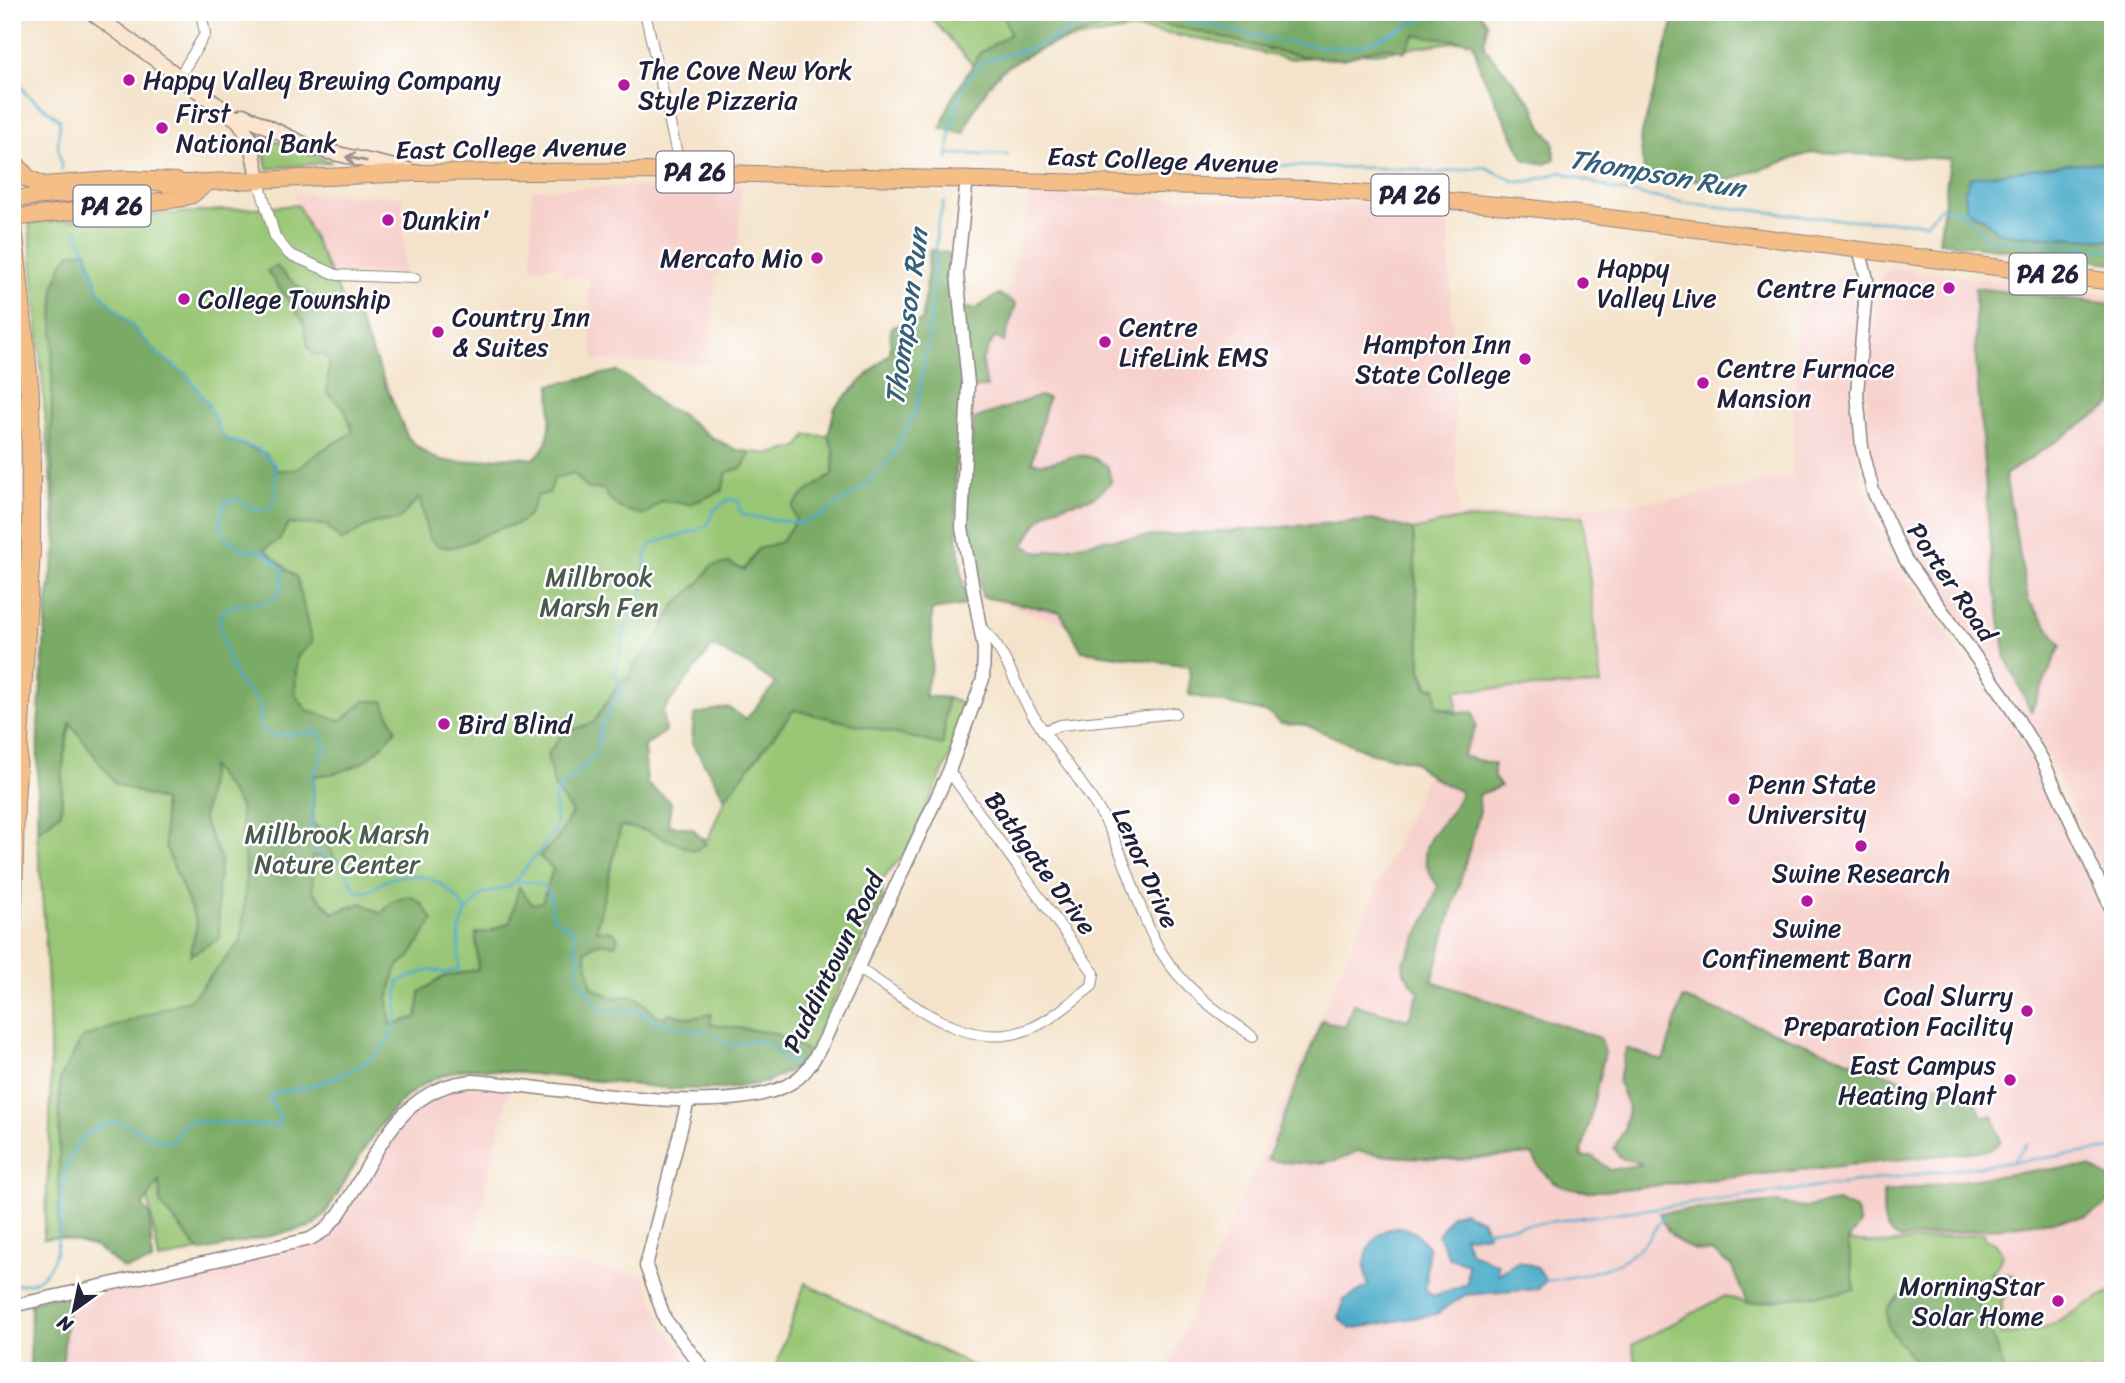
<svg xmlns="http://www.w3.org/2000/svg" width="2125" height="1383" font-family="Sriracha,sans-serif">
<rect width="100%" height="100%" fill="#fff"/>
<filter id="ink" filterUnits="userSpaceOnUse"><feTurbulence type="fractalNoise" baseFrequency=".0143" numOctaves="2"/><feDisplacementMap in="SourceGraphic" scale="14" xChannelSelector="R" yChannelSelector="G"/><feConvolveMatrix kernelMatrix="1 2 1 2 8 2 1 2 1" color-interpolation-filters="sRGB"/></filter>
<filter id="wash" filterUnits="userSpaceOnUse"><feTurbulence type="fractalNoise" baseFrequency=".00686" numOctaves="4" result="noise"/><feDisplacementMap in="SourceGraphic" scale="28" xChannelSelector="R" yChannelSelector="G"/><feGaussianBlur stdDeviation="1.57" result="paint"/><feColorMatrix in="noise" values="0 0 0 0 0 0 0 0 0 0 0 0 0 0 0 0 0 1.4 0 .05"/><feComposite in="paint" operator="in"/></filter>
<g filter="url(#wash)">
<rect width="100%" height="100%" fill="#f4e3ca"/>
<g fill="#f7d0cc">
<polygon points="741,185 739,243 716,275 708,364 595,361 591,346 589,277 563,276 562,267 532,267 531,189"/>
<polygon points="294,194 403,196 404,272 324,272"/>
<polygon points="1030,195 1299,201 1448,210 1458,516 1679,499 1792,476 1797,308 1804,308 1846,268 1859,278 1861,287 1849,402 1858,469 1875,520 1912,585 2015,730 2040,775 2113,930 2113,1371 1166,1371 1431,765 1192,665 976,595 966,536 971,376 1000,325"/>
<polygon points="1892,268 2113,295 2113,895 2041,741 1923,571 1901,534 1882,492 1872,457 1867,416 1867,371 1878,283 1884,272"/>
<polygon points="464,1086 509,1089 472,1248 643,1275 665,1328 698,1371 30,1371 30,1307 285,1252 318,1240 401,1123 433,1095"/>
</g>
<g fill="#99c675" stroke="#5e7458" stroke-width="2">
<polygon points="926,12 1473,12 1460,41 1375,53 1288,59 1202,39 1132,29 1054,43 979,72"/>
<polygon points="261,135 332,162 267,169"/>
<path d="M298,205L442,510L549,493L554,479L573,472L588,488L722,491L727,471L742,468L751,452L771,454L798,447L807,435L828,436L834,452L833,474L804,494L793,506L796,520L781,542L758,549L744,570L729,563L664,673L596,814L708,839L725,798L746,771L793,687L944,729L947,698L968,706L948,761L904,856C897,863 884,873 882,883C881,889 883,895 882,901L809,1052L804,1050L506,1071L473,1068L436,1074L406,1088L312,1224L159,1260L117,1026L60,1198L58,1237L43,1239C57,1104 49,967 37,832L61,812L64,755L71,723L29,223Z"/>
<polygon points="1583,516 1601,685 1456,690 1457,712 1436,705 1421,669 1413,530 1455,520"/>
<polygon points="1984,1233 1985,1239 1995,1243 2002,1253 1998,1266 1989,1273 2014,1275 2002,1301 2000,1335 2043,1329 2113,1290 2113,1371 1750,1371 1721,1358 1713,1371 1638,1371 1632,1345 1725,1296 1747,1304 1855,1290 1848,1241 1886,1244"/>
<polygon points="805,1283 983,1371 774,1371"/>
</g>
<g fill="#7aab66" stroke="#4e6650" stroke-width="2">
<path d="M1002,12H1134L1129,23C1092,28 1039,46 1007,67C990,78 970,115 964,134L941,128L950,102L980,53L1010,34Z"/>
<path d="M1167,12H1479L1487,23L1484,47L1534,106L1542,128L1553,140L1555,159L1545,164L1525,160L1481,72L1473,42L1414,35L1404,52C1374,39 1365,59 1337,59C1275,58 1218,31 1157,24Z"/>
<path d="M1676,12H1754L1782,18L1827,12H2113V162L2065,164L2030,171L1974,215C1987,218 1995,231 2010,235L2113,240V263L1939,242L1950,159L1813,152L1727,181L1645,179L1640,140Z"/>
<path d="M930,250L949,253L946,289L952,306L975,309L999,294L1016,304L1004,342L995,337L982,360L987,387L964,388C952,460 953,533 967,605L932,610V665L924,696L947,698L943,745L794,710L725,798L692,743L694,715L727,707L746,719L776,684L749,665L713,646L663,711L665,731L644,747L647,784L671,802L668,825L693,829L706,844L694,851L647,831L621,826L596,930L614,932L618,938L615,945L598,943L585,951L592,987L613,998C649,989 640,1012 665,1018L667,1013L689,1018L712,1014L710,1024L774,1033L809,1052L791,1070L767,1082L727,1089H674L474,1068C389,1077 365,1155 323,1217L310,1227L200,1252L160,1203L159,1181L143,1206L150,1215L152,1262L124,1269L96,1247L58,1237L60,1079L82,1038L191,999L241,941L246,877L240,806L211,767L203,820L221,859L217,890L220,938L190,955L197,923L165,846L163,801L116,784L70,723L64,755L61,812L37,832L38,726L48,596L57,542L51,440L54,289L63,262L71,253L87,251L99,291L158,354L188,376L208,404L224,438L266,454L277,470C303,471 300,466 318,453C329,445 342,440 353,432L344,408L327,393L329,361L324,355H314L308,346L303,321L267,271L276,266C299,290 319,305 353,306L407,436C448,484 483,449 533,459C555,444 551,409 550,385L617,371L643,387L658,404L681,414L711,437L737,450L751,452L742,468L727,472L722,491L690,504L661,501L645,515C626,511 611,508 604,489H588L573,473L554,479L549,493L537,496C534,503 531,514 525,519C517,527 505,526 495,530C479,536 446,560 430,539C425,532 424,508 419,498L398,520L374,523L341,541L326,525L288,524L279,541L264,549L297,578L312,643L297,657L295,694L307,710L341,721L365,701H383L396,730C372,760 353,773 314,776L313,824L324,832L335,860L312,856L313,891L333,913L362,903L381,914L392,902L410,896L421,903L433,920L409,958L398,966L394,976L388,1001L391,1025L417,1017L420,992L443,977L478,969L476,933L488,932L510,922L519,887L532,904L542,902L553,869L539,856L557,839L572,813L554,786L547,755L564,732L593,723L620,682L629,678L634,665L655,642L674,606L701,581L711,566L729,563L744,570L758,549L781,542L796,520L792,507L804,494L833,474L834,452L828,436L835,407L890,353L891,327L922,321Z"/>
<polygon points="1975,288 2113,304 2113,404 2005,475 2028,600 2061,645 2031,711 2006,658 1992,568 1976,362"/>
<path d="M1039,396L1048,398L1032,462C1065,468 1075,441 1108,467L1111,482C1091,507 1075,497 1051,510C1037,518 1031,533 1024,546L1040,553L1102,540L1377,520L1413,530L1421,669L1427,687L1436,688V705L1453,713L1473,712L1476,727L1462,756L1494,764V778L1501,786L1478,795L1480,811L1432,981L1600,1038L1605,1052L1581,1157H1593L1610,1170L1643,1164L1620,1158L1614,1148L1624,1130L1628,1108L1618,1082L1626,1048L1663,1061L1683,998L1919,1086C1953,1081 1968,1080 1981,1116L1993,1115L2001,1141L1990,1150L1604,1191C1566,1191 1550,1189 1532,1154L1456,1160L1389,1156L1357,1151C1330,1168 1298,1164 1267,1160L1322,1020L1345,1027L1353,1004L1408,1020L1419,993L1404,972L1403,964L1428,915L1438,886C1403,840 1448,831 1461,792L1431,777L1413,761L1372,753L1306,725L1280,723L1269,713L1189,695L1190,666L1082,651L1060,612L982,597C982,576 973,559 969,539C963,501 971,458 974,419Z"/>
<path d="M2090,1167L2109,1178L2113,1195L2104,1207L2086,1217L1901,1239C1879,1232 1884,1212 1883,1192L2038,1170Z"/>
<path d="M1779,1202L1801,1208L1837,1202L1855,1209L1860,1224L1848,1241L1855,1290L1747,1304L1732,1267L1713,1252C1687,1253 1667,1237 1659,1213Z"/>
<polygon points="1919,1290 1970,1295 1981,1308 2005,1371 1921,1371 1888,1327 1887,1309 1899,1296"/>
<polygon points="68,1294 62,1371 30,1371 31,1302"/>
</g>
<g fill="#4bacca" stroke="#366782" stroke-width="2">
<polygon points="2113,162 2113,240 2010,235 1997,232 1983,218 1967,211 1964,193 1970,178 2065,164"/>
<path d="M1462,1212L1482,1220L1488,1234L1470,1237L1463,1235L1471,1253L1498,1264V1274L1519,1261L1537,1267L1546,1281L1538,1289L1465,1295L1436,1314L1351,1329L1339,1318L1344,1300L1368,1286C1367,1279 1364,1270 1365,1263C1368,1240 1388,1218 1412,1231C1418,1234 1424,1243 1428,1247L1426,1290L1433,1296L1467,1284L1468,1264L1449,1258L1438,1235L1452,1214Z"/>
</g>
<g fill="none" stroke-linecap="round" stroke-linejoin="round">
<g stroke="#4bacca" stroke-width="2.5">
<polyline points="12,63 25,93 60,120 58,145 62,170"/>
<polyline points="948,154 1008,155"/>
<path d="M948,160C949,132 958,79 983,62C990,58 1022,52 1034,47C1059,38 1080,22 1108,18C1187,7 1265,48 1345,47C1375,47 1401,25 1429,17L1432,12"/>
<polyline points="1252,165 1413,169 1436,173 1485,167 1517,182 1531,181 1561,172 1615,190 1685,203 1833,219 1926,223 1941,207 1967,211"/>
<polyline points="1956,212 1968,218 1988,239 2113,249"/>
<path d="M515,881C546,882 551,886 553,918L571,928L576,936L574,948L580,955L577,966L580,981L602,1012C623,1016 634,1000 653,1021L707,1033"/>
<path d="M467,911L483,894L511,886L515,881L550,838L557,823L554,802L559,790L596,754L601,727L622,686L615,675L627,621L643,591L646,556L650,545C669,536 690,535 708,525L714,510L729,499L739,501L740,511L746,516L800,523L821,516L862,488L893,456L917,407L931,316L937,227L944,202"/>
<path d="M716,1036L731,1046C754,1038 770,1036 782,1061L794,1064L799,1071"/>
<polyline points="2014,1160 2027,1143"/>
<polyline points="1486,1230 2113,1149"/>
<path d="M1546,1281C1599,1273 1636,1267 1663,1216"/>
<path d="M12,1285C19,1284 28,1284 33,1282C85,1257 32,1151 106,1124C130,1116 148,1143 171,1141C177,1135 179,1128 184,1123C191,1117 261,1127 276,1126L281,1119L269,1099L275,1093C309,1089 378,1069 392,1033C400,1014 395,1000 399,981L430,970L446,973L459,968V932L466,912C452,885 421,868 392,878C379,882 371,894 357,892C349,882 348,870 339,860L325,859L311,841L313,776L325,749L324,738L317,732L274,736L262,729L258,721L263,712C256,695 247,693 237,679C232,672 217,626 220,618C232,586 287,628 282,568L262,551C232,551 209,532 227,501L237,499L258,511L269,509L274,503L276,466L258,449L224,438L208,404L188,376L158,354L99,291L77,230"/>
</g>
</g>
</g>
<g filter="url(#ink)">
<g fill="none" stroke-linecap="round" stroke-linejoin="round">
<g stroke="#8b8282" stroke-width="12">
<g id="minor">
<polyline points="645,12 681,172"/>
<polyline points="180,76 205,34 201,12"/>
<polyline points="259,182 275,237 289,254 337,275 415,278"/>
<path d="M979,626C1005,648 1014,683 1031,712C1054,749 1085,784 1106,822C1129,863 1137,910 1160,950C1182,987 1218,1013 1253,1036"/>
<polyline points="1043,731 1061,725 1175,713"/>
<path d="M858,968C907,999 967,1055 1029,1029C1052,1020 1072,1001 1092,986L1094,973L949,771"/>
</g>
</g>
<g stroke="#8b8282" stroke-width="15">
<g id="tertiary">
<polyline points="1859,249 1867,279 1857,393 1862,447 1873,491 1905,559 2003,695 2042,759 2113,912"/>
<polyline points="688,1101 646,1266 665,1319 705,1371"/>
<path d="M12,1306L310,1239L325,1230L339,1214C376,1159 397,1086 473,1081C547,1086 737,1122 794,1081C808,1072 815,1057 823,1043L949,771L983,679L984,649L962,528L968,383L957,274L967,178"/>
</g>
</g>
<g stroke="#8b8282" stroke-width="17">
<g id="secondary">
<polyline points="91,12 239,121 250,139 259,182"/>
<polyline points="243,115 312,148 408,170"/>
</g>
</g>
<g stroke="#8b8282" stroke-width="18">
<g id="primary">
<polyline points="165,184 414,173 646,171 1311,189 1531,208 2113,282"/>
<polyline points="12,199 115,189"/>
<polyline points="12,218 178,199 192,195 206,184"/>
</g>
</g>
<g stroke="#8b8282" stroke-width="20">
<g id="motorway">
<polyline points="12,160 27,178 43,186 127,180 177,182"/>
<polyline points="12,214 30,394 31,472 31,551 15,803 12,954"/>
</g>
</g>
<use href="#minor" stroke="#fff" stroke-width="10"/>
<use href="#tertiary" stroke="#fff" stroke-width="12"/>
<use href="#secondary" stroke="#fbe5cf" stroke-width="14"/>
<use href="#primary" stroke="#f6be87" stroke-width="16"/>
<use href="#motorway" stroke="#f6be87" stroke-width="18"/>
</g>
<defs><path id="oneway-shaft" d="M-6 0H5M1.5-3L5.5 0L1.5 3" fill="none" stroke-width="1.6" stroke-linecap="round" stroke-linejoin="round" transform="scale(1.75)"/></defs>
<use stroke="#998d8c" href="#oneway-shaft" transform="translate(356 159) rotate(-168)"/>
</g>
<g fill="#b5179e" stroke="#fff" stroke-width="2.5">
<circle cx="129" cy="80" r="7"/>
<circle cx="624" cy="85" r="7"/>
<circle cx="162" cy="128" r="7"/>
<circle cx="388" cy="220" r="7"/>
<circle cx="817" cy="258" r="7"/>
<circle cx="1583" cy="283" r="7"/>
<circle cx="1949" cy="288" r="7"/>
<circle cx="184" cy="299" r="7"/>
<circle cx="438" cy="332" r="7"/>
<circle cx="1105" cy="342" r="7"/>
<circle cx="1525" cy="359" r="7"/>
<circle cx="1703" cy="383" r="7"/>
<circle cx="444" cy="724" r="7"/>
<circle cx="1734" cy="799" r="7"/>
<circle cx="1861" cy="846" r="7"/>
<circle cx="1807" cy="901" r="7"/>
<circle cx="2027" cy="1011" r="7"/>
<circle cx="2010" cy="1080" r="7"/>
<circle cx="2058" cy="1301" r="7"/>
</g>
<g text-anchor="middle" stroke-width="5" stroke-linejoin="round" paint-order="stroke">
<g fill="#fff" stroke="#646476" stroke-width="2">
<rect x="656.5" y="151.5" width="77" height="41" rx="5"/>
<rect x="1371.5" y="174.5" width="77" height="41" rx="5"/>
<rect x="73.5" y="185.5" width="77" height="41" rx="5"/>
<rect x="2009.5" y="253.5" width="77" height="41" rx="5"/>
</g>
<g font-size="24" font-weight="bold" fill="#22223b">
<text x="695" y="180">PA 26</text>
<text x="1410" y="203">PA 26</text>
<text x="112" y="214">PA 26</text>
<text x="2048" y="282">PA 26</text>
</g>
<g font-size="26" fill="#22223b" stroke="#fff" text-anchor="start">
<text x="638" y="79">The Cove New York<tspan x="638" dy="30">Style Pizzeria</tspan></text>
<text x="143" y="89">Happy Valley Brewing Company</text>
<text x="176" y="122">First<tspan x="176" dy="30">National Bank</tspan></text>
<text x="402" y="229">Dunkin'</text>
<text x="803" y="267" text-anchor="end">Mercato Mio</text>
<text x="1597" y="277">Happy<tspan x="1597" dy="30">Valley Live</tspan></text>
<text x="1935" y="297" text-anchor="end">Centre Furnace</text>
<text x="198" y="308">College Township</text>
<text x="452" y="326">Country Inn<tspan x="452" dy="30">&amp; Suites</tspan></text>
<text x="1119" y="336">Centre<tspan x="1119" dy="30">LifeLink EMS</tspan></text>
<text x="1511" y="353" text-anchor="end">Hampton Inn<tspan x="1511" dy="30">State College</tspan></text>
<text x="1717" y="377">Centre Furnace<tspan x="1717" dy="30">Mansion</tspan></text>
<text x="458" y="733">Bird Blind</text>
<text x="1748" y="793">Penn State<tspan x="1748" dy="30">University</tspan></text>
<text x="1861" y="882" text-anchor="middle">Swine Research</text>
<text x="1807" y="937" text-anchor="middle">Swine<tspan x="1807" dy="30">Confinement Barn</tspan></text>
<text x="2013" y="1005" text-anchor="end">Coal Slurry<tspan x="2013" dy="30">Preparation Facility</tspan></text>
<text x="1996" y="1074" text-anchor="end">East Campus<tspan x="1996" dy="30">Heating Plant</tspan></text>
<text x="2044" y="1295" text-anchor="end">MorningStar<tspan x="2044" dy="30">Solar Home</tspan></text>
</g>
<g font-size="26" fill="#22223b" stroke="#fff">
<text transform="translate(511 148) rotate(-1)" y="9">East College Avenue</text>
<text transform="translate(1163 160) rotate(2)" y="9">East College Avenue</text>
<text transform="translate(1952 582) rotate(56)" y="9">Porter Road</text>
<text transform="translate(1041 863) rotate(54)" y="9">Bathgate Drive</text>
<text transform="translate(1146 868) rotate(66)" y="9">Lenor Drive</text>
<text transform="translate(833 962) rotate(-64)" y="9">Puddintown Road</text>
</g>
<g font-size="26" fill="#4c5b4f" stroke="#fff">
<text x="599" y="586">Millbrook<tspan x="599" dy="30">Marsh Fen</tspan></text>
<text x="337" y="843">Millbrook Marsh<tspan x="337" dy="30">Nature Center</tspan></text>
</g>
<g font-size="28" font-style="italic" fill="#34607b" stroke="#fff">
<text transform="translate(1657 173) rotate(10)" y="10">Thompson Run</text>
<text transform="translate(906 317) rotate(-82)" y="10">Thompson Run</text>
</g>
</g>
<rect width="2125" height="1383" fill="none" stroke="#fff" stroke-width="42"/>
<g transform="translate(74 1310) rotate(213)" stroke="#ffffff" stroke-width="5" paint-order="stroke">
<path d="M0-5L12 26L0 18L-12 26Z" fill="#22223b"/>
<text y="-10" font-size="19" font-weight="bold" text-anchor="middle" fill="#22223b">N</text>
</g>
</svg>
